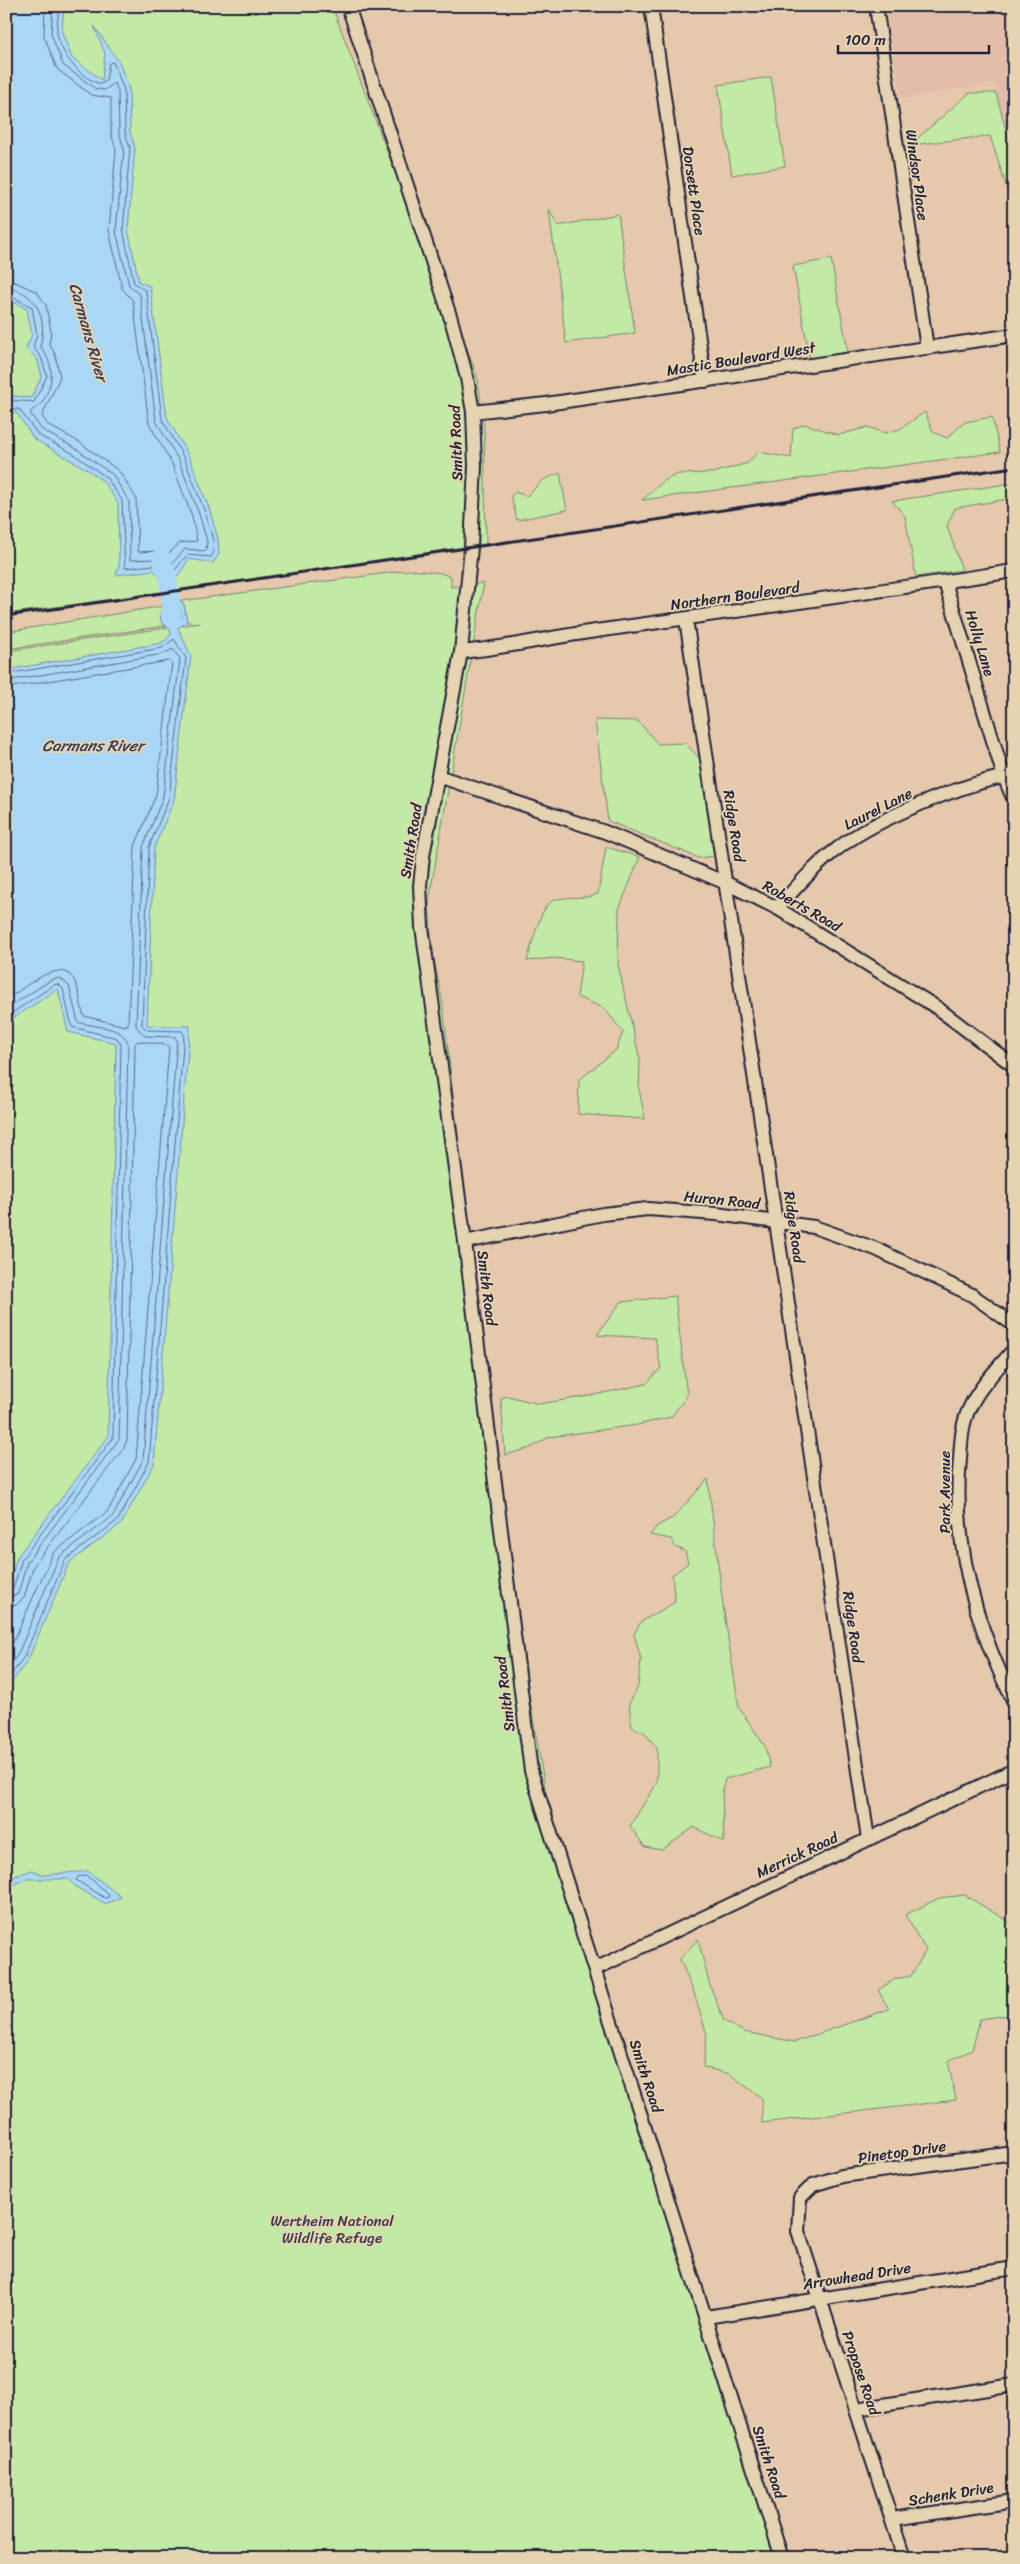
<svg xmlns="http://www.w3.org/2000/svg" width="1020" height="2564" font-family="Sriracha,sans-serif">
<rect width="100%" height="100%" fill="#e6c8ad"/>
<filter id="ink" filterUnits="userSpaceOnUse"><feTurbulence type="fractalNoise" baseFrequency=".02" numOctaves="2"/><feDisplacementMap in="SourceGraphic" scale="10" xChannelSelector="R" yChannelSelector="G"/><feConvolveMatrix kernelMatrix="1 2 1 2 8 2 1 2 1" color-interpolation-filters="sRGB"/></filter>
<g filter="url(#ink)">
<polygon fill="#e3bda9" points="884,6 1014,6 1014,164 1011,164 994,83 902,99"/>
<g fill="#c2eaa5" stroke="#728670">
<polygon points="6,6 332,6 401,188 459,325 478,380 484,429 486,546 6,614"/>
<polygon points="771,77 785,166 732,175 718,85"/>
<polygon points="969,93 996,93 1014,159 1014,196 1008,192 990,136 910,145"/>
<polygon points="549,209 558,226 618,214 635,333 566,343"/>
<polygon points="831,259 848,352 810,359 793,266"/>
<polygon points="925,412 933,432 947,438 965,422 992,417 1000,452 642,500 664,481 678,474 713,473 748,463 758,452 791,458 793,429 804,424 839,435 868,427 885,433 900,429"/>
<polygon points="560,473 567,510 517,520 511,496 515,492 527,496 543,480"/>
<polygon points="1014,483 1014,498 955,508 947,526 962,570 916,577 905,516 892,501"/>
<polygon points="410,570 441,573 451,577 451,587 484,583 429,900 432,949 443,1006 466,1209 529,1695 544,1782 550,1839 671,2203 774,2558 6,2558 6,651 200,623 187,622 184,605 181,601"/>
<polygon points="163,606 161,622 165,626 6,649 6,632"/>
<polygon points="595,720 638,721 658,744 685,743 700,759 715,856 699,858 608,821"/>
<path d="M606,847L640,857L619,909L618,965L640,1060L639,1089L645,1119L578,1114L579,1080L616,1050L623,1032L604,1008L577,997L582,961L554,958L527,961C531,948 541,905 552,901C567,895 583,900 598,894Z"/>
<polygon points="675,1296 687,1396 671,1417 637,1425 549,1437 530,1448 505,1455 501,1398 508,1396 539,1404 589,1396 646,1384 661,1368 655,1338 597,1335 621,1302"/>
<polygon points="708,1479 723,1606 739,1708 765,1746 770,1767 725,1779 722,1791 724,1842 694,1827 662,1850 645,1847 630,1826 657,1783 657,1748 644,1732 632,1727 629,1704 638,1687 641,1659 634,1634 641,1622 675,1602 672,1575 688,1563 685,1551 675,1547 671,1539 650,1535 657,1526 674,1517"/>
<polygon points="965,1895 1014,1925 1014,2014 980,2019 972,2050 948,2061 956,2100 762,2123 762,2098 730,2074 703,2067 707,2035 694,1993 680,1959 698,1939 709,1983 724,2021 744,2032 795,2042 889,2009 878,1990 895,1979 911,1976 926,1950 905,1915 939,1898"/>
</g>
<g fill="#abd7f7" stroke="#748fac">
<polygon points="6,6 64,6 62,32 72,58 102,80 105,53 94,26 119,62 129,89 130,132 135,148 128,229 139,282 150,286 167,418 189,456 210,511 218,539 219,554 213,563 189,559 176,579 162,580 154,570 116,575 119,565 118,503 103,481 88,470 34,439 16,412 6,415 6,395 31,398 42,376 37,359 26,348 32,335 27,309 6,298"/>
<polygon points="177,596 184,605 187,622 178,628 191,656 174,800 154,848 147,1025 190,1026 154,1464 122,1523 69,1563 28,1660 6,1690 6,1596 17,1557 108,1437 116,1043 68,1032 58,989 6,1023 6,670 162,643 171,635 170,629 161,622 160,614 166,598"/>
<polygon points="32,1870 44,1875 88,1871 121,1897 106,1904 76,1887 68,1879 26,1879 6,1888 6,1882 15,1876"/>
</g>
<g fill="none" stroke-linecap="round" stroke-linejoin="round">
<g stroke="#596a86" stroke-width="1">
<polyline points="6,280 15,282 37,292 46,305 51,332 49,344 55,354 60,377 42,416 48,425 79,442 119,471 136,498 138,552 156,551 167,555 180,543 197,541 192,516 172,464 149,423 133,301 122,288 109,230 116,150 111,133 111,98 91,95 57,69 44,36 45,6"/>
<path d="M6,288C37,290 48,320 40,346C55,365 54,383 42,403C38,409 33,408 30,413L42,430L75,448L113,475L129,501L130,560L156,559L168,568L185,549L206,551L207,541L199,514L179,461L156,421L140,295L129,285L116,231L124,149L119,132L118,91L114,83L105,90L96,89L63,65L51,34L53,6"/>
<polyline points="6,294 32,307 37,335 33,347 41,357 47,376 34,402 6,400"/>
<path d="M6,410L19,409L38,435L72,453L106,477L122,500L125,568L154,565L164,574H172L187,555L211,557L214,552L213,540L205,512L184,458L162,419L146,291L134,283L123,229L130,148L125,132L124,90L113,62L109,63L106,81L101,84C80,78 61,55 57,33C56,25 59,15 59,6"/>
<polygon points="174,602 180,607 182,619 174,625 166,620 169,603"/>
<polyline points="6,674 162,648 174,639 186,658 169,798 149,847 142,1025 147,1030 182,1031 184,1034 149,1462 118,1520 65,1560 24,1657 6,1682"/>
<polyline points="6,681 163,654 173,649 180,659 163,797 143,847 136,1026 145,1036 175,1037 177,1040 143,1460 113,1516 59,1557 18,1654 6,1671"/>
<path d="M6,688L169,661L172,663L156,795L135,846L128,1025L125,1026L84,1016C80,1005 80,992 75,982C62,953 22,990 6,1000"/>
<path d="M6,1009L51,980L60,978L69,986L78,1022C92,1027 125,1026 128,1044L119,1439L27,1562L18,1594L6,1599"/>
<polyline points="6,1017 54,985 58,984 63,989 72,1027 117,1038 121,1044 113,1438 22,1559 13,1589 6,1593"/>
<polyline points="6,1607 16,1605 24,1598 34,1565 123,1449 127,1440 135,1044 138,1041 167,1045 169,1047 136,1459 108,1511 53,1553 6,1658"/>
<polygon points="87,1876 108,1893 109,1897 105,1898 76,1880 78,1877"/>
</g>
<polyline stroke="#abd7f7" stroke-width="18" points="161,557 168,577 173,619"/>
<g stroke="#22223b" stroke-width="16">
<g id="minor">
<polyline points="348,6 451,319 467,378 473,412 475,466 471,547 461,652 423,856 420,886 422,927 465,1242 531,1771 782,2558"/>
<polyline points="651,6 705,381"/>
<polyline points="876,6 927,348"/>
<polyline points="473,412 546,404 1014,335"/>
<polyline points="945,582 1004,777 1014,800"/>
<polyline points="686,619 868,1839"/>
<path d="M461,652C507,648 551,637 596,631C736,612 875,592 1014,571"/>
<polyline points="438,776 605,832 726,883 777,908 936,1007 1014,1066"/>
<path d="M777,908C796,888 815,865 837,849C875,819 966,782 1014,775"/>
<polyline points="465,1242 603,1214 648,1209 716,1214 814,1227 876,1249 972,1295 1014,1325"/>
<path d="M1014,1349C999,1367 980,1386 970,1407C962,1422 961,1442 960,1459C952,1544 976,1627 1014,1702"/>
<polyline points="595,1969 1014,1770"/>
<polyline points="706,2317 1014,2268"/>
<polyline points="856,2409 1014,2385"/>
<polyline points="892,2519 1014,2501"/>
<polyline points="904,2558 798,2231 800,2198 813,2185 842,2176 1014,2153"/>
</g>
</g>
<use href="#minor" stroke="#e5d3b1" stroke-width="12"/>
<polyline stroke="#22223b" stroke-width="3" points="6,616 1014,467"/>
</g>
</g>
<g text-anchor="middle" stroke-width="4" stroke-linejoin="round" paint-order="stroke">
<g font-size="15" fill="#22223b" stroke="#e5d3b1">
<text transform="translate(917 175) rotate(82)" y="5">Windsor Place</text>
<text transform="translate(694 191) rotate(82)" y="5">Dorsett Place</text>
<text transform="translate(741 359) rotate(-9)" y="5">Mastic Boulevard West</text>
<text transform="translate(456 443) rotate(-92)" y="5">Smith Road</text>
<text transform="translate(735 596) rotate(-8)" y="5">Northern Boulevard</text>
<text transform="translate(980 643) rotate(73)" y="5">Holly Lane</text>
<text transform="translate(878 809) rotate(-27)" y="5">Laurel Lane</text>
<text transform="translate(734 826) rotate(81)" y="5">Ridge Road</text>
<text transform="translate(411 841) rotate(-81)" y="5">Smith Road</text>
<text transform="translate(802 906) rotate(30)" y="5">Roberts Road</text>
<text transform="translate(722 1200) rotate(6)" y="5">Huron Road</text>
<text transform="translate(794 1227) rotate(82)" y="5">Ridge Road</text>
<text transform="translate(487 1288) rotate(83)" y="5">Smith Road</text>
<text transform="translate(945 1492) rotate(-90)" y="5">Park Avenue</text>
<text transform="translate(853 1627) rotate(82)" y="5">Ridge Road</text>
<text transform="translate(505 1694) rotate(-97)" y="5">Smith Road</text>
<text transform="translate(797 1855) rotate(-25)" y="5">Merrick Road</text>
<text transform="translate(646 2076) rotate(72)" y="5">Smith Road</text>
<text transform="translate(902 2152) rotate(-8)" y="5">Pinetop Drive</text>
<text transform="translate(857 2276) rotate(-9)" y="5">Arrowhead Drive</text>
<text transform="translate(861 2373) rotate(71)" y="5">Propose Road</text>
<text transform="translate(769 2462) rotate(72)" y="5">Smith Road</text>
<text transform="translate(951 2494) rotate(-9)" y="5">Schenk Drive</text>
</g>
<g font-size="15" fill="#3a404b" stroke="#e5d3b1">
<text x="332" y="2226">Wertheim National<tspan x="332" dy="17">Wildlife Refuge</tspan></text>
</g>
<g font-size="16" font-style="italic" fill="#373d57" stroke="#e5d3b1">
<text transform="translate(89 332) rotate(74)" y="6">Carmans River</text>
<text x="93" y="751">Carmans River</text>
</g>
</g>
<rect width="1020" height="2564" fill="none" stroke="#e5d3b1" stroke-width="25"/>
<rect x="12" y="12" width="995" height="2539" fill="none" stroke="#22223b" stroke-width="2" filter="url(#ink)"/>
<path d="M838 45v8h151v-8" fill="none" stroke="#22223b" stroke-width="2.5"/>
<text x="845" y="45" font-size="15" fill="#22223b" stroke="#e5d3b1" stroke-width="4" paint-order="stroke">100 m</text>
</svg>
